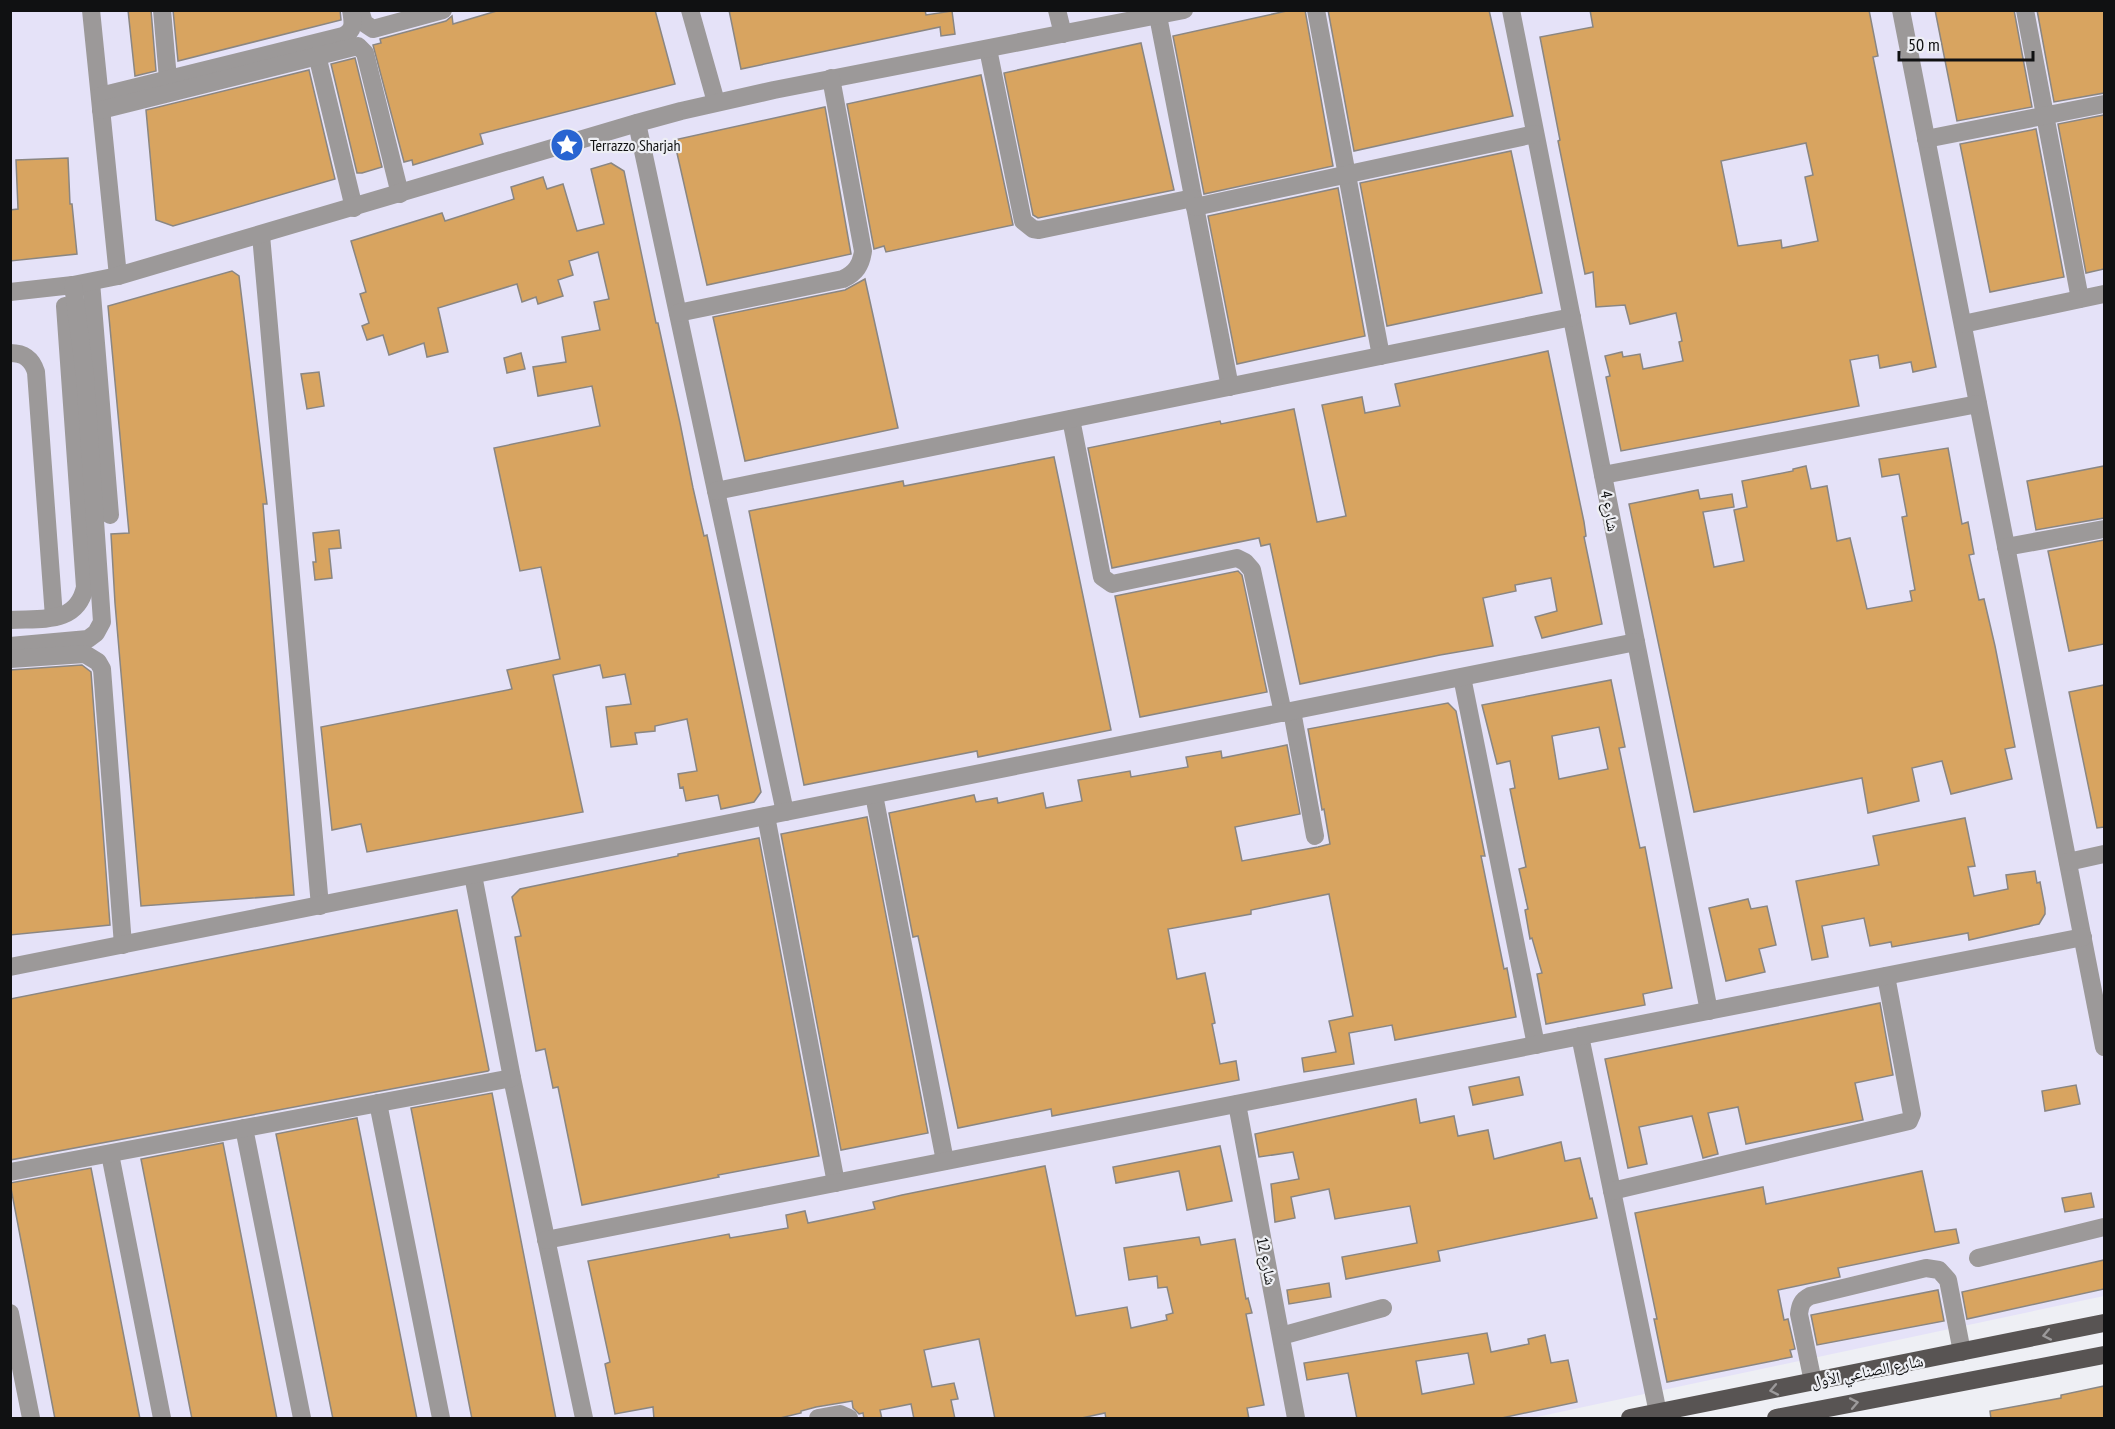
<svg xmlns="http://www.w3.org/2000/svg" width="2115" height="1429" font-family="'PT Sans Narrow','Noto Naskh Arabic',sans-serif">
<rect width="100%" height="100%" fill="#eeeff4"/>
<polygon fill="#e5e2f8" points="10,11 2104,11 2104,1296 1532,1418 11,1418"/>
<g fill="#d8a460" stroke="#8a8682" stroke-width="1.5" fill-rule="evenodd">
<polygon points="128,10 151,10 156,71 135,76"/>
<polygon points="173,10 340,10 341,20 178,61"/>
<polygon points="500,10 655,10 675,84 480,134 483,144 413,165 412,160 404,162 373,45 381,43 380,39 446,21 452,16 453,24"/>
<polygon points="729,10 925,10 926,15 952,11 955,34 941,36 940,27 741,69"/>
<polygon points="1291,10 1305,10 1333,166 1204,194 1173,36"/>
<polygon points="1328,10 1489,10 1513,116 1354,151"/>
<path d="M1590,10H1869L1878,56L1873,57L1936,367L1913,372L1911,362L1880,368L1878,355L1850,360L1859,406L1621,451L1606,377L1610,376L1605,356L1622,352L1623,357L1640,354L1643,369L1683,361L1679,342L1682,341L1676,313L1630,324L1625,305L1596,307L1593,272L1585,274L1558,141L1560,140L1540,37L1593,27ZM1806,143L1813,175L1805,177L1818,241L1782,248L1781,240L1738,246L1721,161Z"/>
<polygon points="1935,10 2014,10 2032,107 1957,121"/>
<polygon points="2037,10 2104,10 2104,93 2054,102"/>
<polygon points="1141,43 1174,190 1038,218 1033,215 1004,73"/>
<polygon points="355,58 382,167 362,173 357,173 331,64"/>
<polygon points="309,70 335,179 173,226 156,220 146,110"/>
<polygon points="981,75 1013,225 886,252 884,246 874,249 847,104"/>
<polygon points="825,107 851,254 707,285 674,140"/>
<polygon points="2104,115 2104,269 2086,273 2058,124"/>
<polygon points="2036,129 2064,277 1990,292 1960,144"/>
<polygon points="1511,151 1542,293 1387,326 1360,183"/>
<polygon points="68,158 70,204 72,204 77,254 10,261 10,210 18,209 16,160"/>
<polygon points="611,163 624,171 656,323 658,323 680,423 693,488 704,536 707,535 761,792 754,802 721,809 718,795 686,801 683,787 680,788 678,774 697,771 687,719 655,726 655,731 635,733 637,744 611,747 606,707 631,704 625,674 603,678 600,665 553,675 583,812 367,852 361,824 332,830 321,727 512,689 507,670 560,659 541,567 520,571 494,448 600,426 592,386 538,396 533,367 566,362 562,337 600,330 594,302 609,299 598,252 569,261 573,275 558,280 563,296 538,304 536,297 522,302 517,284 438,308 448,352 427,357 424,343 389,355 383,335 367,340 362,326 369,323 360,294 366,292 351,241 442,213 445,221 514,199 511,187 543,177 547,189 563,184 577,231 604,224 591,169"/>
<polygon points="1338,188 1365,336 1237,364 1208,216"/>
<polygon points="232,271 239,276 267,504 263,504 294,895 141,906 115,603 111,534 129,533 108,306"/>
<polygon points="865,279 898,428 745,461 713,317 845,290"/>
<polygon points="1548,351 1584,522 1586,536 1584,537 1602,624 1542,638 1535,617 1557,611 1551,578 1515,585 1516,591 1483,598 1493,646 1440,655 1300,684 1270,544 1261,546 1259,538 1112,568 1088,448 1220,421 1221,424 1294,409 1317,522 1346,516 1322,405 1362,397 1365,413 1400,406 1395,384"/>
<polygon points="521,353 525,369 507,373 504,358"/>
<polygon points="319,372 324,406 307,409 301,374"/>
<polygon points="1948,448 1962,524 1968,522 1974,554 1969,555 1979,600 1984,599 1995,646 2015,747 2005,749 2012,779 1951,794 1942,761 1912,768 1919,801 1868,813 1862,778 1694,812 1629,504 1698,490 1700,499 1732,494 1734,507 1703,512 1714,567 1744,561 1734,510 1747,507 1742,481 1793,471 1793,469 1806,466 1811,489 1827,486 1837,541 1850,538 1867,609 1912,601 1910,591 1915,590 1902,517 1907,516 1899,474 1882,477 1879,459"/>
<polygon points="1054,457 1111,730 978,757 977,751 804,785 749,511 903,481 904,486"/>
<polygon points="2104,466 2104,518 2036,530 2027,481"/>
<polygon points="339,530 341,548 329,549 332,578 315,580 313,562 316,562 313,533"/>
<polygon points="2104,540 2104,644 2069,651 2048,551"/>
<polygon points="1238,571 1242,575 1267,692 1140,717 1115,596"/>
<polygon points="82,665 91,672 110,925 10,935 10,670"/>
<path d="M1611,680L1625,747L1619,748L1640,848L1645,847L1672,988L1643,994L1645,1005L1546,1024L1537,974L1542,973L1532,938L1530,939L1525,910L1528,909L1519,869L1526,867L1510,789L1515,788L1510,761L1497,764L1482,705ZM1599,727L1608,769L1559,779L1552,736Z"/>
<polygon points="2104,685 2104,827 2097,828 2069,692"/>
<polygon points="1448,703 1456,711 1485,856 1481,856 1504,969 1507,968 1516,1017 1395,1040 1392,1025 1349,1033 1354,1064 1304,1072 1302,1058 1336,1052 1329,1021 1353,1016 1329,894 1251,910 1251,914 1168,929 1177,979 1205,973 1215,1023 1212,1024 1220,1064 1236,1061 1239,1080 1052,1116 1051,1109 958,1128 918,936 913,937 889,813 974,795 976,802 997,798 998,803 1043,793 1046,808 1082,801 1078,780 1130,771 1131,777 1188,767 1186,757 1221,751 1222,758 1287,745 1300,814 1235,827 1242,861 1318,847 1330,844 1324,809 1322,810 1308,729"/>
<polygon points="867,817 928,1133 841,1150 781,834"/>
<polygon points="1965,818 1975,866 1968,867 1974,896 2008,889 2006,875 2035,871 2037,883 2040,882 2045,908 2045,914 2039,924 1969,940 1968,933 1892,947 1891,942 1870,946 1864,918 1822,926 1828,957 1812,960 1796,881 1879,865 1873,836"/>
<polygon points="759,838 819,1156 718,1175 719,1177 582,1205 558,1087 553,1088 545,1049 536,1051 515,937 521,936 512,897 520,889 678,856 678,854"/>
<polygon points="1748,899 1751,909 1767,906 1776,945 1759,949 1765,972 1726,981 1709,908"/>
<polygon points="457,910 489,1070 488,1071 10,1160 10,999"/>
<polygon points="1880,1003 1893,1075 1855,1083 1863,1120 1746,1144 1738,1107 1708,1113 1718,1154 1703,1158 1692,1116 1639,1127 1647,1164 1628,1168 1605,1059"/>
<polygon points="1519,1077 1523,1095 1473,1105 1469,1087"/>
<polygon points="2076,1085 2080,1104 2045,1111 2042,1091"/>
<polygon points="492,1093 556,1419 472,1419 411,1108"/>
<polygon points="1416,1099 1420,1123 1454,1116 1458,1136 1488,1130 1494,1159 1561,1142 1565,1161 1580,1158 1590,1199 1592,1198 1597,1218 1438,1251 1440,1261 1346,1279 1342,1257 1417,1243 1410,1206 1335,1219 1329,1189 1291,1197 1295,1218 1275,1222 1271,1184 1299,1179 1293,1152 1259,1157 1255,1134"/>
<polygon points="357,1118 417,1419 333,1419 276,1134"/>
<polygon points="223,1143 277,1419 192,1419 141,1159"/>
<polygon points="1220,1146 1232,1201 1187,1210 1179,1171 1116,1183 1113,1167"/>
<polygon points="1045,1166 1076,1316 1127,1307 1131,1328 1167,1320 1166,1315 1173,1313 1167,1287 1158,1288 1157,1276 1129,1280 1124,1248 1199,1237 1201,1245 1235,1239 1246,1299 1248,1298 1252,1313 1246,1314 1264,1405 1247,1408 1249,1419 1106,1419 1105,1413 1077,1419 995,1419 979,1339 924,1350 932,1387 954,1383 958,1399 951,1400 955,1419 914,1419 911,1404 880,1410 882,1419 864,1419 863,1413 859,1414 853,1408 852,1401 816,1407 801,1411 801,1413 776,1419 654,1419 653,1407 615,1414 605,1364 610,1362 588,1261 729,1234 730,1238 788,1228 786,1215 805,1211 808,1223 875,1209 873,1202 902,1195"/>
<polygon points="91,1168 140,1419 55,1419 10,1183"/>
<polygon points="1922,1171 1935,1232 1956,1229 1959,1243 1838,1268 1840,1277 1778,1290 1784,1320 1788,1319 1795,1349 1790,1350 1792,1357 1667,1382 1654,1319 1657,1319 1635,1213 1763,1187 1766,1204"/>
<polygon points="2091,1193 2094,1207 2065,1212 2062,1198"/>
<polygon points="2104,1260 2104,1289 1967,1319 1962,1292"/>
<polygon points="1329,1283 1331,1297 1289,1304 1287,1290"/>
<polygon points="1938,1290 1944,1321 1817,1345 1811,1315"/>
<path d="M1487,1333L1491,1352L1529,1344L1528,1339L1545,1335L1551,1363L1568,1360L1577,1402L1497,1419H1357L1348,1373L1307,1380L1304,1363ZM1468,1353L1474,1384L1422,1394L1416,1361Z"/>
<polygon points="2104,1386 2104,1419 1991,1419 1990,1411 2061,1398 2061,1395"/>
</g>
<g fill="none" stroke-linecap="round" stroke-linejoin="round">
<g stroke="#9c9999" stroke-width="18">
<polyline points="91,10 118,276"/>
<polyline points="162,10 168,79"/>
<polyline points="360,10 364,23 373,29 443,10"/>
<polyline points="690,10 716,102"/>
<polyline points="1057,10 1063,34"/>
<polyline points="1316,10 1381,356"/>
<polyline points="1511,10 1709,1011"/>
<polyline points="1901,10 2104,1047"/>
<polyline points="2025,10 2080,299"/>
<polyline points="1158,16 1230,387"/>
<polyline points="988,49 1023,221 1033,229 1039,230 1193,198"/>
<polyline points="317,55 354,208"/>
<path d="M100,96L343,36C355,31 353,22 351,10"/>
<polyline points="101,110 358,46 365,53 400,194"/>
<polyline points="637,123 785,812"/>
<polyline points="1926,139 2104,104"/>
<polyline points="1195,207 1535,134"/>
<polyline points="261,235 320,906"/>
<polyline points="91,282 110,515"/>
<polyline points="10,292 73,285 118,276 637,123 681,111 774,90 1184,10"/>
<path d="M678,313L843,279C856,273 861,265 863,251L831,78"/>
<polyline points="1963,324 2104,294"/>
<path d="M10,353C24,353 32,359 36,372L54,617"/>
<polyline points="1071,419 1102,577 1112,584 1237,558 1245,562 1252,570 1283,713"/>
<polyline points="1603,475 1978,404"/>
<polyline points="716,491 1572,317"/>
<polyline points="2006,547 2104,529"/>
<path d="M10,620C41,618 77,625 85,587L65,306"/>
<polyline points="10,646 88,639 96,633 102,622 85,376 73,285"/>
<polyline points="10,659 85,654 98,662 102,669 123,945"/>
<polyline points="1462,677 1536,1045"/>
<polyline points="1292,711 1315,836"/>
<polyline points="874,795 945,1161"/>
<polyline points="766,816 836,1183"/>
<polyline points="2068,862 2104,854"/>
<polyline points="473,875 512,1078 584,1418"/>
<polyline points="10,967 1636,642"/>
<polyline points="1580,1036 1658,1413"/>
<polyline points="378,1103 441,1418"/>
<polyline points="1237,1104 1296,1418"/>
<polyline points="244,1128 302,1418"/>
<polyline points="110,1154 162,1418"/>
<polyline points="10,1172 512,1078"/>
<polyline points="1612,1191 1909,1121 1912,1114 1886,976"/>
<polyline points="546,1240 2083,937"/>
<polyline points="1978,1258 2104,1227"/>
<polyline points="10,1313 31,1418"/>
<polyline points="1281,1336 1383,1308"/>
<path d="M1813,1382L1799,1314C1800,1305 1802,1300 1810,1296L1926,1268L1939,1270L1948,1280L1962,1352"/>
<polyline points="818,1418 840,1414 849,1418"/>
</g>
<g stroke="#585453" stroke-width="18">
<polyline points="1630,1418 2104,1323"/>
<polyline points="1776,1418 2104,1355"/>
</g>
</g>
<defs><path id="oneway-chevron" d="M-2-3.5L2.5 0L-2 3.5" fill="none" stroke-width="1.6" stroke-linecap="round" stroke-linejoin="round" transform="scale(1.5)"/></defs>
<g stroke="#9c9a9b">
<use href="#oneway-chevron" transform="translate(2047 1335) rotate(169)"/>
<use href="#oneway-chevron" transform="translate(1774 1390) rotate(169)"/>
<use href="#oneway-chevron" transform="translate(1854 1403) rotate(-11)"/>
</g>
<defs>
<g id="sight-disc" transform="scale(1.725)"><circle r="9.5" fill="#2864d1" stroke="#eeeff4"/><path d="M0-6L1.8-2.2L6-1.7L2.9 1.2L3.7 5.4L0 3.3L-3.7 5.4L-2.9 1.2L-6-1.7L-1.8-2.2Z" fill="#fff"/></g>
</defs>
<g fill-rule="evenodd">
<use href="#sight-disc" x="567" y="145"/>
</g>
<g text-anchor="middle" stroke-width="4.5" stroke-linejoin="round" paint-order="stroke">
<g font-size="16" fill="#101112" stroke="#eeeff4" text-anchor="start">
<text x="590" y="151">Terrazzo Sharjah</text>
</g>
<g font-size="16" fill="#101112" stroke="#eeeff4">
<text transform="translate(1610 511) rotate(79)" y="6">شارع 4</text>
<text transform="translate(1267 1261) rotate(79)" y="6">شارع 12</text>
<text transform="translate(1867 1371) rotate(-11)" y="6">شارع الصناعي الأول</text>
</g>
</g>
<rect width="2115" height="1429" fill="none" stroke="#101112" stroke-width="24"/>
<path d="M1899 51v9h134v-9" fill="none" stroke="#101112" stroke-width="3"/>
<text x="1908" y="51" font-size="18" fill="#101112" stroke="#eeeff4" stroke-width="4.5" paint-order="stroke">50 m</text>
</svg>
